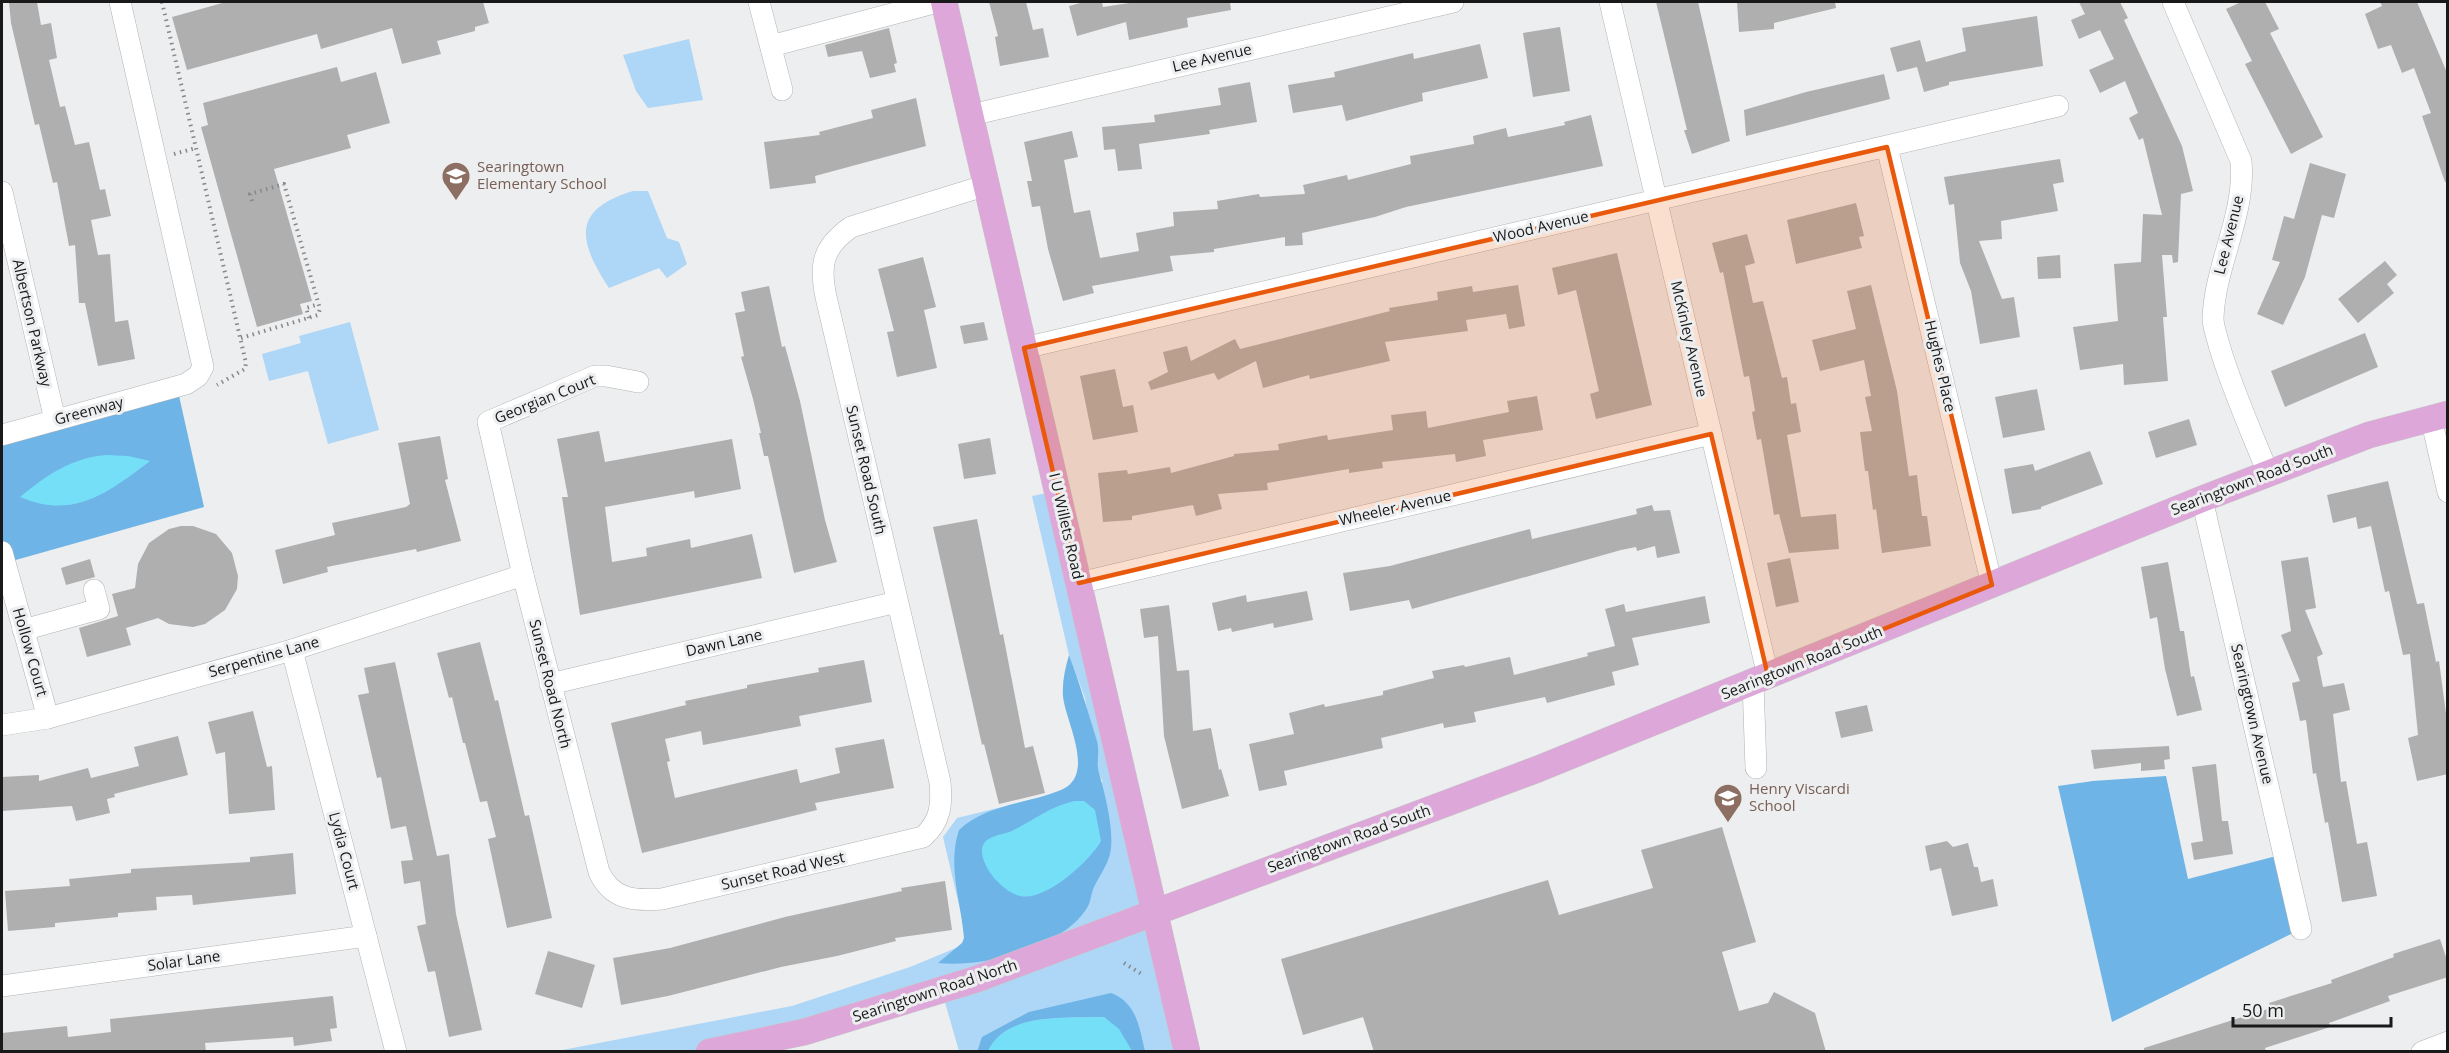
<svg xmlns="http://www.w3.org/2000/svg" width="2449" height="1053" font-family="'Open Sans',sans-serif">
<rect width="100%" height="100%" fill="#edeeef"/>
<g fill="#add6f7">
<polygon points="689,39 703,100 648,108 636,91 623,55"/>
<path d="M633,191H648L667,238L679,242L687,264L667,278L659,268L609,288C579,242 570,210 633,191Z"/>
<polygon points="350,322 379,430 328,444 308,371 269,381 262,354 301,343 299,336"/>
<polygon points="1052,492 1182,1051 959,1051 942,992 718,1051 552,1052 792,1006 910,967 968,943 943,837 957,818 1103,782 1098,772 1097,741 1089,723 1085,698 1069,655 1032,496"/>
</g>
<g fill="#6eb4e7">
<polygon points="177,387 204,507 5,563 2,551 2,435"/>
<path d="M1069,655C1080,684 1088,712 1097,741C1100,752 1096,763 1099,773C1105,794 1115,832 1110,854C1107,866 1099,876 1094,887C1091,893 1091,902 1087,908C1061,949 983,968 938,963L962,943L964,938C961,901 947,866 959,830C987,804 1027,804 1061,790C1097,775 1065,721 1063,696C1062,682 1065,669 1069,655Z"/>
<polygon points="2166,776 2188,879 2284,854 2301,929 2112,1022 2058,786 2093,781"/>
<path d="M1111,993C1137,1003 1139,1027 1145,1051H1132L1104,1017C1067,1019 1008,1011 988,1051L977,1052L982,1037L1029,1012Z"/>
</g>
<g fill="#76dff8">
<path d="M106,455L128,456L150,461C108,493 73,520 20,497C47,475 71,458 106,455Z"/>
<path d="M1074,801H1084L1095,810L1101,841C1090,861 1045,902 1020,896C1009,893 1002,886 994,878C988,870 981,859 982,849C984,835 1003,835 1012,831C1034,820 1049,807 1074,801Z"/>
<path d="M1104,1017L1119,1029L1132,1051H988C1007,1011 1067,1019 1104,1017Z"/>
</g>
<g fill="#b0afb0">
<polygon points="9,2 37,2 41,25 51,23 57,58 49,60 60,107 65,106 75,145 89,142 100,190 105,189 111,216 91,220 98,255 110,254 115,322 128,320 135,359 98,366 85,303 79,303 75,245 69,246 57,182 53,183 39,124 35,125 11,23"/>
<polygon points="226,2 483,2 489,23 475,27 475,31 437,41 441,54 402,64 392,28 321,49 317,34 187,70 172,17"/>
<polygon points="989,2 1026,2 1033,30 1043,28 1049,57 1000,66 995,37 998,36"/>
<polygon points="1084,2 1102,2 1103,7 1136,2 1230,2 1231,10 1187,18 1188,27 1129,40 1126,22 1077,36 1069,6"/>
<polygon points="1656,2 1698,2 1730,141 1692,154 1684,130 1687,130"/>
<polygon points="1737,2 1835,2 1836,8 1774,23 1774,29 1739,32"/>
<polygon points="2079,2 2120,2 2128,18 2124,20 2182,146 2193,191 2181,194 2178,262 2173,263 2172,255 2162,255 2167,317 2163,317 2168,381 2124,385 2123,364 2080,370 2073,327 2118,321 2114,264 2141,262 2143,214 2162,215 2143,138 2139,140 2129,118 2138,113 2125,81 2100,93 2089,70 2114,59 2100,30 2079,39 2071,20 2085,14"/>
<polygon points="2241,2 2265,2 2279,29 2270,33 2323,137 2291,154 2245,64 2252,61 2226,9"/>
<polygon points="2380,2 2417,2 2448,75 2448,182 2445,182 2422,116 2431,113 2414,68 2402,73 2391,45 2378,49 2365,14 2382,6"/>
<polygon points="2037,16 2043,66 1949,82 1949,85 1924,92 1917,67 1897,72 1890,48 1920,40 1926,62 1966,51 1962,28"/>
<polygon points="1560,27 1570,91 1533,97 1523,33"/>
<polygon points="889,28 897,63 894,64 896,72 870,78 862,51 828,57 825,45"/>
<polygon points="1480,44 1488,78 1422,93 1423,101 1346,121 1342,105 1293,113 1288,85 1335,77 1334,72 1413,53 1414,59"/>
<polygon points="337,67 341,82 376,72 390,123 347,135 351,148 274,169 312,301 300,304 303,314 257,327 201,127 208,125 203,103"/>
<polygon points="1884,74 1890,99 1746,136 1744,110 1806,92"/>
<polygon points="1250,82 1257,122 1209,130 1210,134 1139,144 1142,169 1118,171 1115,149 1104,150 1102,127 1155,122 1154,115 1221,105 1218,88"/>
<polygon points="916,98 926,146 815,176 816,183 770,189 764,142 820,135 819,132 873,118 871,110"/>
<polygon points="1591,115 1603,166 1406,207 1375,217 1302,233 1303,245 1285,246 1285,237 1214,249 1214,252 1170,256 1173,271 1092,286 1094,293 1063,301 1048,249 1040,206 1032,207 1027,181 1032,181 1024,142 1072,131 1078,157 1064,160 1074,213 1090,210 1100,258 1139,251 1136,233 1174,226 1173,212 1218,209 1217,201 1259,194 1260,197 1305,194 1303,185 1347,175 1348,180 1411,164 1410,156 1474,144 1473,136 1506,128 1508,137 1565,125 1564,122"/>
<polygon points="2060,159 2064,182 2053,184 2058,211 2001,221 2002,239 1979,241 2002,299 2014,297 2020,337 1980,344 1971,291 1960,263 1954,204 1949,205 1944,177"/>
<polygon points="2310,163 2346,174 2334,218 2322,215 2305,277 2283,325 2257,314 2280,262 2272,260 2284,216 2294,219"/>
<polygon points="1856,203 1864,236 1859,237 1862,248 1796,264 1787,220"/>
<polygon points="1747,234 1755,263 1745,266 1753,303 1763,301 1782,378 1787,377 1791,404 1796,403 1801,432 1787,435 1801,517 1836,514 1839,549 1789,553 1779,514 1774,515 1761,439 1757,440 1752,412 1755,411 1749,376 1744,377 1723,272 1720,273 1712,243"/>
<polygon points="1617,253 1652,405 1596,419 1590,394 1599,391 1576,290 1558,295 1552,268"/>
<polygon points="2060,255 2061,278 2038,279 2037,257"/>
<polygon points="923,257 936,307 924,310 937,368 897,377 887,332 894,331 878,269"/>
<polygon points="2385,261 2397,275 2387,284 2394,293 2358,323 2338,299"/>
<polygon points="1518,285 1525,326 1509,329 1506,314 1466,320 1468,331 1385,342 1390,361 1310,379 1309,375 1263,388 1256,361 1218,380 1214,373 1151,390 1148,382 1168,372 1163,352 1187,346 1191,361 1235,339 1240,349 1390,311 1389,308 1438,300 1437,292 1472,286 1473,292"/>
<polygon points="1871,285 1897,391 1909,476 1917,475 1922,516 1927,516 1931,546 1882,553 1876,509 1873,510 1868,471 1865,471 1860,432 1872,431 1865,397 1871,396 1864,360 1820,371 1812,340 1856,329 1847,291"/>
<polygon points="769,286 782,347 785,346 800,401 825,520 837,562 794,573 768,456 764,456 759,433 761,433 753,399 741,357 744,356 735,313 745,311 741,292"/>
<polygon points="984,322 988,340 964,344 960,326"/>
<polygon points="2365,333 2378,367 2285,407 2271,371"/>
<polygon points="1115,369 1123,407 1133,405 1138,432 1093,440 1080,376"/>
<polygon points="2037,389 2045,430 2003,438 1995,397"/>
<polygon points="1537,396 1543,430 1483,440 1486,456 1456,462 1455,454 1382,462 1383,468 1349,473 1349,469 1267,483 1268,490 1218,494 1222,509 1196,516 1193,505 1132,516 1132,520 1103,522 1098,473 1127,470 1128,474 1170,467 1171,473 1234,456 1234,454 1279,450 1278,444 1327,435 1328,440 1393,430 1391,415 1426,411 1428,428 1509,412 1507,401"/>
<polygon points="2189,419 2197,445 2156,458 2148,432"/>
<polygon points="599,431 605,462 732,439 741,489 695,498 694,491 605,507 612,562 647,556 646,548 690,539 691,548 752,534 762,578 580,615 562,497 568,497 557,439"/>
<polygon points="440,436 448,479 445,480 461,541 417,552 416,549 327,567 328,572 283,584 275,550 335,535 332,523 406,507 410,504 398,443"/>
<polygon points="990,438 996,474 964,479 958,444"/>
<polygon points="2090,451 2103,484 2041,507 2041,509 2012,514 2004,469 2033,464 2035,471"/>
<polygon points="2388,481 2417,604 2424,603 2436,662 2439,661 2448,729 2448,774 2417,781 2408,738 2418,735 2410,654 2403,655 2389,591 2385,592 2371,526 2358,529 2356,517 2333,523 2327,495"/>
<polygon points="1652,505 1654,511 1670,510 1680,553 1657,558 1655,546 1637,551 1636,547 1621,550 1412,609 1409,600 1350,611 1343,573 1390,566 1530,529 1532,539 1637,514 1636,509"/>
<polygon points="977,519 1000,635 1003,634 1025,748 1033,746 1045,793 999,804 984,744 982,745 933,527"/>
<polygon points="181,526 193,526 216,534 232,553 238,576 237,589 225,610 205,624 193,627 169,624 158,618 126,628 131,645 87,657 79,628 118,616 112,594 135,588 138,564 149,543 169,529"/>
<polygon points="2308,557 2316,608 2305,610 2323,654 2317,657 2323,687 2344,683 2350,710 2333,714 2341,782 2346,781 2357,844 2367,842 2377,896 2342,902 2328,822 2325,823 2316,773 2313,774 2306,720 2300,721 2292,683 2300,681 2281,635 2291,631 2281,561"/>
<polygon points="1790,558 1799,602 1776,607 1767,563"/>
<polygon points="90,559 95,577 66,585 61,568"/>
<polygon points="2168,562 2180,631 2184,631 2191,677 2194,676 2202,710 2177,716 2165,669 2157,617 2150,619 2141,567"/>
<polygon points="1307,591 1313,620 1274,628 1273,623 1232,632 1231,628 1218,631 1212,603 1246,595 1247,602"/>
<polygon points="1705,596 1710,623 1632,638 1639,665 1612,672 1615,685 1547,703 1545,697 1474,712 1476,722 1444,728 1443,723 1381,738 1383,748 1284,771 1287,785 1259,791 1249,744 1294,734 1289,713 1324,704 1325,707 1383,695 1383,691 1434,678 1432,671 1464,665 1465,667 1510,657 1514,675 1588,656 1587,653 1615,646 1605,609 1624,604 1626,612"/>
<polygon points="1169,605 1177,671 1189,670 1193,731 1211,728 1219,770 1221,769 1229,796 1182,809 1164,736 1158,636 1144,638 1140,609"/>
<polygon points="480,642 495,701 498,700 525,816 529,815 552,918 507,928 488,839 496,837 487,801 480,802 465,743 463,743 452,697 449,698 437,653"/>
<polygon points="864,660 872,702 799,716 801,726 703,745 701,731 665,739 670,761 667,762 675,798 797,769 800,783 840,773 835,748 884,739 894,788 815,803 817,810 642,853 611,723 686,705 685,701 747,688 747,685 819,672 818,668"/>
<polygon points="395,662 437,856 449,854 456,914 482,1030 449,1037 435,971 428,972 417,926 426,924 420,881 404,884 401,861 413,860 406,826 391,829 381,777 377,778 358,695 369,693 364,668"/>
<polygon points="1867,705 1873,731 1841,738 1835,712"/>
<polygon points="253,711 267,767 272,766 275,810 229,814 225,752 216,754 208,722"/>
<polygon points="178,736 188,775 114,794 115,797 107,799 110,813 76,821 72,806 2,811 2,777 39,775 39,781 88,768 91,778 139,766 134,747"/>
<polygon points="2169,746 2170,759 2164,760 2165,769 2141,771 2141,763 2094,769 2091,750"/>
<polygon points="2216,764 2222,821 2228,821 2233,854 2194,860 2191,843 2203,841 2192,767"/>
<polygon points="1722,827 1756,942 1722,952 1739,1011 1768,1003 1774,992 1815,1013 1826,1052 1374,1052 1363,1017 1303,1035 1281,959 1548,880 1559,915 1653,888 1641,850"/>
<polygon points="1947,841 1953,847 1968,843 1974,867 1978,867 1981,882 1993,879 1998,906 1952,916 1941,868 1930,871 1925,846"/>
<polygon points="293,853 296,894 193,905 192,895 156,897 157,910 118,913 118,917 55,923 55,927 8,931 5,891 70,886 69,879 131,873 131,869 250,862 250,857"/>
<polygon points="945,881 952,930 895,938 896,941 837,956 781,967 668,996 621,1005 613,958 670,948 785,917 902,891 901,888"/>
<polygon points="2440,939 2448,963 2448,977 2388,996 2390,1001 2329,1023 2330,1027 2265,1048 2266,1052 2144,1052 2144,1048 2271,1008 2269,1003 2332,983 2331,980 2394,957 2393,954"/>
<polygon points="548,951 595,965 582,1008 535,994"/>
<polygon points="333,996 337,1028 330,1029 332,1041 294,1046 293,1037 205,1043 206,1052 2,1052 2,1033 67,1026 68,1037 111,1032 110,1019"/>
</g>
<g fill="none" stroke-linecap="round" stroke-linejoin="round">
<g stroke="#b2b3b4" stroke-width="22">
<g id="minor">
<polyline points="759,2 782,90"/>
<polyline points="1610,2 1768,676"/>
<path d="M2173,2L2241,161C2246,214 2215,265 2213,318C2213,327 2217,336 2219,345C2232,389 2251,431 2268,473"/>
<polyline points="771,46 937,2"/>
<polyline points="971,115 1453,2"/>
<polyline points="1887,147 1992,585"/>
<polyline points="2,192 55,420"/>
<polyline points="1024,348 2058,106"/>
<path d="M638,382L606,376H595L488,422L523,575L599,872C612,900 634,901 662,899L923,837C941,821 942,804 940,782L826,297C819,264 823,247 851,227L987,185"/>
<polyline points="2431,418 2448,492"/>
<polyline points="2,435 186,384 198,376 203,367 120,2"/>
<polyline points="2202,499 2301,929"/>
<polyline points="2,552 48,718"/>
<polyline points="1079,583 1711,434"/>
<polyline points="23,630 99,609 94,590"/>
<polyline points="292,650 396,1052"/>
<polyline points="1753,683 1756,768"/>
<polyline points="550,684 897,602"/>
<polyline points="2,725 48,718 292,650 523,575"/>
<polyline points="2,986 366,936"/>
<polyline points="2422,1052 2448,1042"/>
</g>
</g>
<g stroke="#c8c8c8" stroke-width="27">
<g id="major">
<polyline points="944,2 1187,1052"/>
<polyline points="709,1052 804,1032 977,979 1538,769 2202,499 2369,435 2448,414"/>
</g>
</g>
<g stroke="#878889" stroke-width="4" stroke-dasharray="1.5 4.5" stroke-linecap="butt">
<polyline points="162,2 246,363 245,369 217,385"/>
<polyline points="174,154 196,148"/>
<polyline points="309,318 306,308 319,304"/>
<polyline points="241,338 318,315 320,309 284,184 250,194 252,201"/>
<polyline points="1124,963 1143,975"/>
</g>
<use href="#minor" stroke="#fff" stroke-width="21"/>
<use href="#major" stroke="#dda7d9" stroke-width="26"/>
</g>
<path fill="#e8590c" fill-opacity="0.2" stroke="#e8590c" stroke-width="4.5" stroke-linejoin="round" d="M1887,147L1992,585L1768,676L1711,434L1079,583L1024,348Z"/>
<defs>
<g id="school-pin" transform="scale(1.5)"><path d="M0 17L-7.5 6A9.5 9.5 0 1 1 7.5 6Z" fill="#8d6e63" stroke="#edeeef"/><path d="M0-5L7-2L0 1L-7-2ZM-4 1L0 2.5L4 1V4Q0 6-4 4Z" fill="#fff"/></g>
</defs>
<g fill-rule="evenodd">
<use href="#school-pin" x="456" y="176"/>
<use href="#school-pin" x="1728" y="798"/>
</g>
<g text-anchor="middle" stroke-width="6" stroke-linejoin="round" paint-order="stroke">
<g font-size="15" fill="#19191a" stroke="#edeeef">
<text transform="translate(1212 58) rotate(-13)" y="5">Lee Avenue</text>
<text transform="translate(1541 227) rotate(-13)" y="5">Wood Avenue</text>
<text transform="translate(2229 235) rotate(-76)" y="5">Lee Avenue</text>
<text transform="translate(32 323) rotate(77)" y="5">Albertson Parkway</text>
<text transform="translate(1689 339) rotate(77)" y="5">McKinley Avenue</text>
<text transform="translate(1940 366) rotate(77)" y="5">Hughes Place</text>
<text transform="translate(545 399) rotate(-22)" y="5">Georgian Court</text>
<text transform="translate(89 411) rotate(-15)" y="5">Greenway</text>
<text transform="translate(866 470) rotate(77)" y="5">Sunset Road South</text>
<text transform="translate(2252 480) rotate(-21)" y="5">Searingtown Road South</text>
<text transform="translate(1395 508) rotate(-13)" y="5">Wheeler Avenue</text>
<text transform="translate(1066 526) rotate(77)" y="5">I U Willets Road</text>
<text transform="translate(724 643) rotate(-13)" y="5">Dawn Lane</text>
<text transform="translate(30 652) rotate(74)" y="5">Hollow Court</text>
<text transform="translate(264 657) rotate(-16)" y="5">Serpentine Lane</text>
<text transform="translate(1802 663) rotate(-22)" y="5">Searingtown Road South</text>
<text transform="translate(550 684) rotate(76)" y="5">Sunset Road North</text>
<text transform="translate(2252 714) rotate(77)" y="5">Searingtown Avenue</text>
<text transform="translate(1349 839) rotate(-20)" y="5">Searingtown Road South</text>
<text transform="translate(344 851) rotate(75)" y="5">Lydia Court</text>
<text transform="translate(783 871) rotate(-13)" y="5">Sunset Road West</text>
<text transform="translate(184 961) rotate(-8)" y="5">Solar Lane</text>
<text transform="translate(935 991) rotate(-18)" y="5">Searingtown Road North</text>
</g>
<g font-size="15" fill="#785e54" stroke="#edeeef" text-anchor="start">
<text x="477" y="172">Searingtown<tspan x="477" dy="17">Elementary School</tspan></text>
<text x="1749" y="794">Henry Viscardi<tspan x="1749" dy="17">School</tspan></text>
</g>
</g>
<rect width="2449" height="1053" fill="none" stroke="#19191a" stroke-width="6"/>
<path d="M2233 1017v9h158v-9" fill="none" stroke="#19191a" stroke-width="3"/>
<text x="2242" y="1017" font-size="18" fill="#19191a" stroke="#edeeef" stroke-width="4.5" paint-order="stroke">50 m</text>
</svg>
